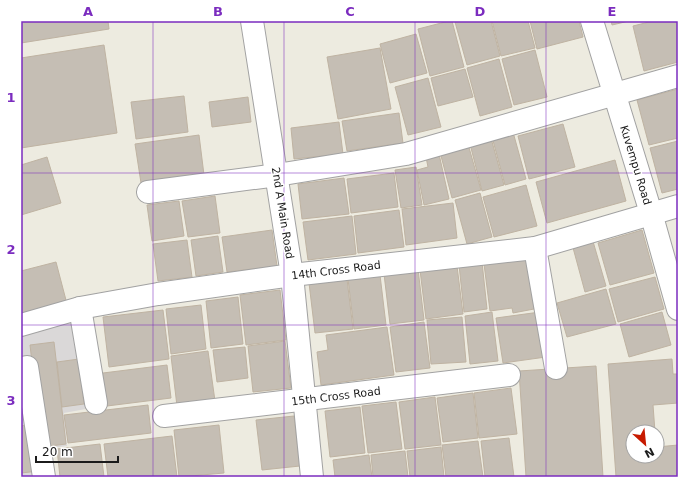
<svg xmlns="http://www.w3.org/2000/svg" width="699" height="498" font-family="'DejaVu Sans',sans-serif">
<rect width="100%" height="100%" fill="#edebe0"/>
<polygon fill="#dad8d8" points="76,304 91,408 64,413 67,446 52,448 55,477 21,477 21,319"/>
<g fill="#c5beb4" stroke="#bfb3a2">
<polygon points="21,21 108,21 109,29 21,43"/>
<polygon points="449,21 452,21 464,67 430,76 418,29"/>
<polygon points="460,21 491,21 500,56 467,65 455,22"/>
<polygon points="492,21 528,21 535,48 501,56"/>
<polygon points="530,21 579,21 583,37 537,49"/>
<polygon points="611,21 629,21 612,25"/>
<polygon points="653,21 678,21 678,62 644,71 633,26"/>
<polygon points="416,34 427,73 390,83 380,44"/>
<polygon points="104,45 117,133 21,148 21,58"/>
<polygon points="380,48 391,109 338,119 327,57"/>
<polygon points="535,50 547,97 514,105 502,59"/>
<polygon points="499,59 512,107 480,116 467,68"/>
<polygon points="465,69 473,97 438,106 431,78"/>
<polygon points="428,78 441,127 408,135 395,87"/>
<polygon points="678,89 678,138 649,145 637,100"/>
<polygon points="184,96 188,132 136,139 131,102"/>
<polygon points="248,97 251,122 212,127 209,102"/>
<polygon points="399,113 403,143 347,151 342,121"/>
<polygon points="339,122 343,154 294,159 291,128"/>
<polygon points="563,124 575,167 529,179 518,136"/>
<polygon points="513,132 526,179 505,185 492,137"/>
<polygon points="199,135 204,175 141,183 135,144"/>
<polygon points="491,138 504,185 482,191 470,144"/>
<polygon points="678,141 678,189 662,193 650,148"/>
<polygon points="468,144 481,190 452,198 440,152"/>
<polygon points="439,154 449,199 424,205 417,170 428,167 426,157"/>
<polygon points="47,157 61,203 21,215 21,165"/>
<polygon points="615,160 626,201 547,223 536,182"/>
<polygon points="416,167 422,205 401,208 395,170"/>
<polygon points="394,173 398,207 351,213 347,179"/>
<polygon points="344,178 349,214 302,219 298,184"/>
<polygon points="526,185 537,226 494,237 483,197"/>
<polygon points="480,193 492,237 467,244 455,200"/>
<polygon points="215,196 220,233 188,237 182,201"/>
<polygon points="179,201 184,236 152,241 147,205"/>
<polygon points="453,203 457,238 406,245 402,209"/>
<polygon points="399,210 404,247 358,253 354,216"/>
<polygon points="352,216 356,254 308,260 303,222"/>
<polygon points="272,230 277,266 227,272 222,237"/>
<polygon points="642,230 654,273 610,285 598,243"/>
<polygon points="218,236 223,272 196,276 191,240"/>
<polygon points="592,238 606,286 585,292 572,244"/>
<polygon points="187,240 192,277 158,281 153,244"/>
<polygon points="527,258 534,309 513,313 512,308 490,311 484,264"/>
<polygon points="56,262 67,304 21,317 21,271"/>
<polygon points="482,262 487,309 464,312 459,265"/>
<polygon points="457,266 463,314 426,319 420,270"/>
<polygon points="418,269 424,320 390,324 384,274"/>
<polygon points="380,275 386,325 354,329 348,279"/>
<polygon points="655,277 664,309 618,322 609,289"/>
<polygon points="347,279 353,329 315,333 309,283"/>
<polygon points="606,289 616,324 567,337 557,303"/>
<polygon points="280,290 286,340 246,345 240,295"/>
<polygon points="238,297 243,344 211,348 206,301"/>
<polygon points="201,305 206,349 171,354 166,309"/>
<polygon points="163,310 169,359 109,367 103,317"/>
<polygon points="492,312 498,361 470,364 465,316"/>
<polygon points="540,312 546,357 503,363 496,318"/>
<polygon points="662,312 671,345 629,357 620,324"/>
<polygon points="462,317 466,362 431,364 427,320"/>
<polygon points="424,322 430,368 396,372 390,327"/>
<polygon points="387,327 394,375 321,385 317,352 328,350 326,335"/>
<polygon points="285,341 291,388 253,392 248,346"/>
<polygon points="54,342 66,444 42,447 30,345"/>
<polygon points="245,347 248,378 217,382 213,350"/>
<polygon points="208,351 215,401 177,406 171,356"/>
<polygon points="79,359 84,404 62,407 57,362"/>
<polygon points="672,359 673,374 678,374 678,403 653,405 655,432 633,432 633,456 657,456 657,447 678,445 678,477 616,477 608,364"/>
<polygon points="167,365 171,398 99,407 95,374"/>
<polygon points="596,366 603,477 526,477 519,371"/>
<polygon points="21,386 26,414 21,415"/>
<polygon points="511,388 517,434 479,438 474,393"/>
<polygon points="473,393 478,438 443,442 437,398"/>
<polygon points="435,397 441,445 405,449 399,402"/>
<polygon points="396,402 402,449 368,453 362,406"/>
<polygon points="148,405 151,433 68,443 64,415"/>
<polygon points="360,407 365,453 330,457 325,411"/>
<polygon points="294,416 300,466 262,470 256,420"/>
<polygon points="32,424 39,471 21,473 21,426"/>
<polygon points="219,425 224,473 179,477 174,430"/>
<polygon points="172,436 177,477 108,477 104,444"/>
<polygon points="509,438 514,477 485,477 481,441"/>
<polygon points="478,441 483,477 446,477 442,445"/>
<polygon points="100,444 104,477 60,477 57,449"/>
<polygon points="441,447 444,477 410,477 407,451"/>
<polygon points="405,451 408,477 373,477 371,455"/>
<polygon points="369,455 372,477 335,477 333,460"/>
</g>
<g fill="none" stroke-linecap="round" stroke-linejoin="round">
<g stroke="#a2a2a2" stroke-width="24">
<g id="minor">
<polyline points="252,21 292,275 312,477"/>
<polyline points="592,21 651,213 678,309"/>
<polyline points="148,192 277,175 406,154 678,76"/>
<polyline points="535,248 556,368"/>
<polyline points="80,308 96,403"/>
<polyline points="21,325 80,308 158,294 292,275 535,248 678,206"/>
<polyline points="21,368 27,367 44,477"/>
<polyline points="164,416 509,375"/>
</g>
</g>
<use href="#minor" stroke="#fff" stroke-width="22"/>
</g>
<path fill="none" stroke="#7b2cbf" stroke-width="1" stroke-opacity="0.55" d="M153,21V477M284,21V477M415,21V477M546,21V477M21,173H678M21,325H678"/>
<g text-anchor="middle" stroke-width="3" stroke-linejoin="round" paint-order="stroke">
<g font-size="11" fill="#1b1b1b" stroke="#fff">
<text transform="translate(636 165) rotate(73)" y="4">Kuvempu Road</text>
<text transform="translate(283 213) rotate(81)" y="4">2nd A Main Road</text>
<text transform="translate(336 270) rotate(-7)" y="4">14th Cross Road</text>
<text transform="translate(336 396) rotate(-7)" y="4">15th Cross Road</text>
</g>
</g>
<rect width="699" height="498" fill="none" stroke="#ffffff" stroke-width="44"/>
<g transform="translate(645 444) rotate(153)"><circle r="19" fill="#ffffff" stroke="#a4a4a4"/>
<path d="M0-3L7 15L0 10L-7 15Z" fill="#c71a00"/>
<text y="-6" font-size="11" font-weight="bold" text-anchor="middle" fill="#1b1b1b">N</text>
</g>
<path d="M36 456v6h82v-6" fill="none" stroke="#1b1b1b" stroke-width="2"/>
<text x="42" y="456" font-size="12" fill="#1b1b1b" stroke="#ffffff" stroke-width="3" paint-order="stroke">20 m</text>
<rect x="22" y="22" width="655" height="454" fill="none" stroke="#7b2cbf" stroke-width="1.5"/>
<g font-size="13" text-anchor="middle" font-weight="bold" fill="#7b2cbf">
<text x="88" y="16">A</text>
<text x="218" y="16">B</text>
<text x="350" y="16">C</text>
<text x="480" y="16">D</text>
<text x="612" y="16">E</text>
<text x="11" y="102">1</text>
<text x="11" y="254">2</text>
<text x="11" y="405">3</text>
</g>
</svg>
